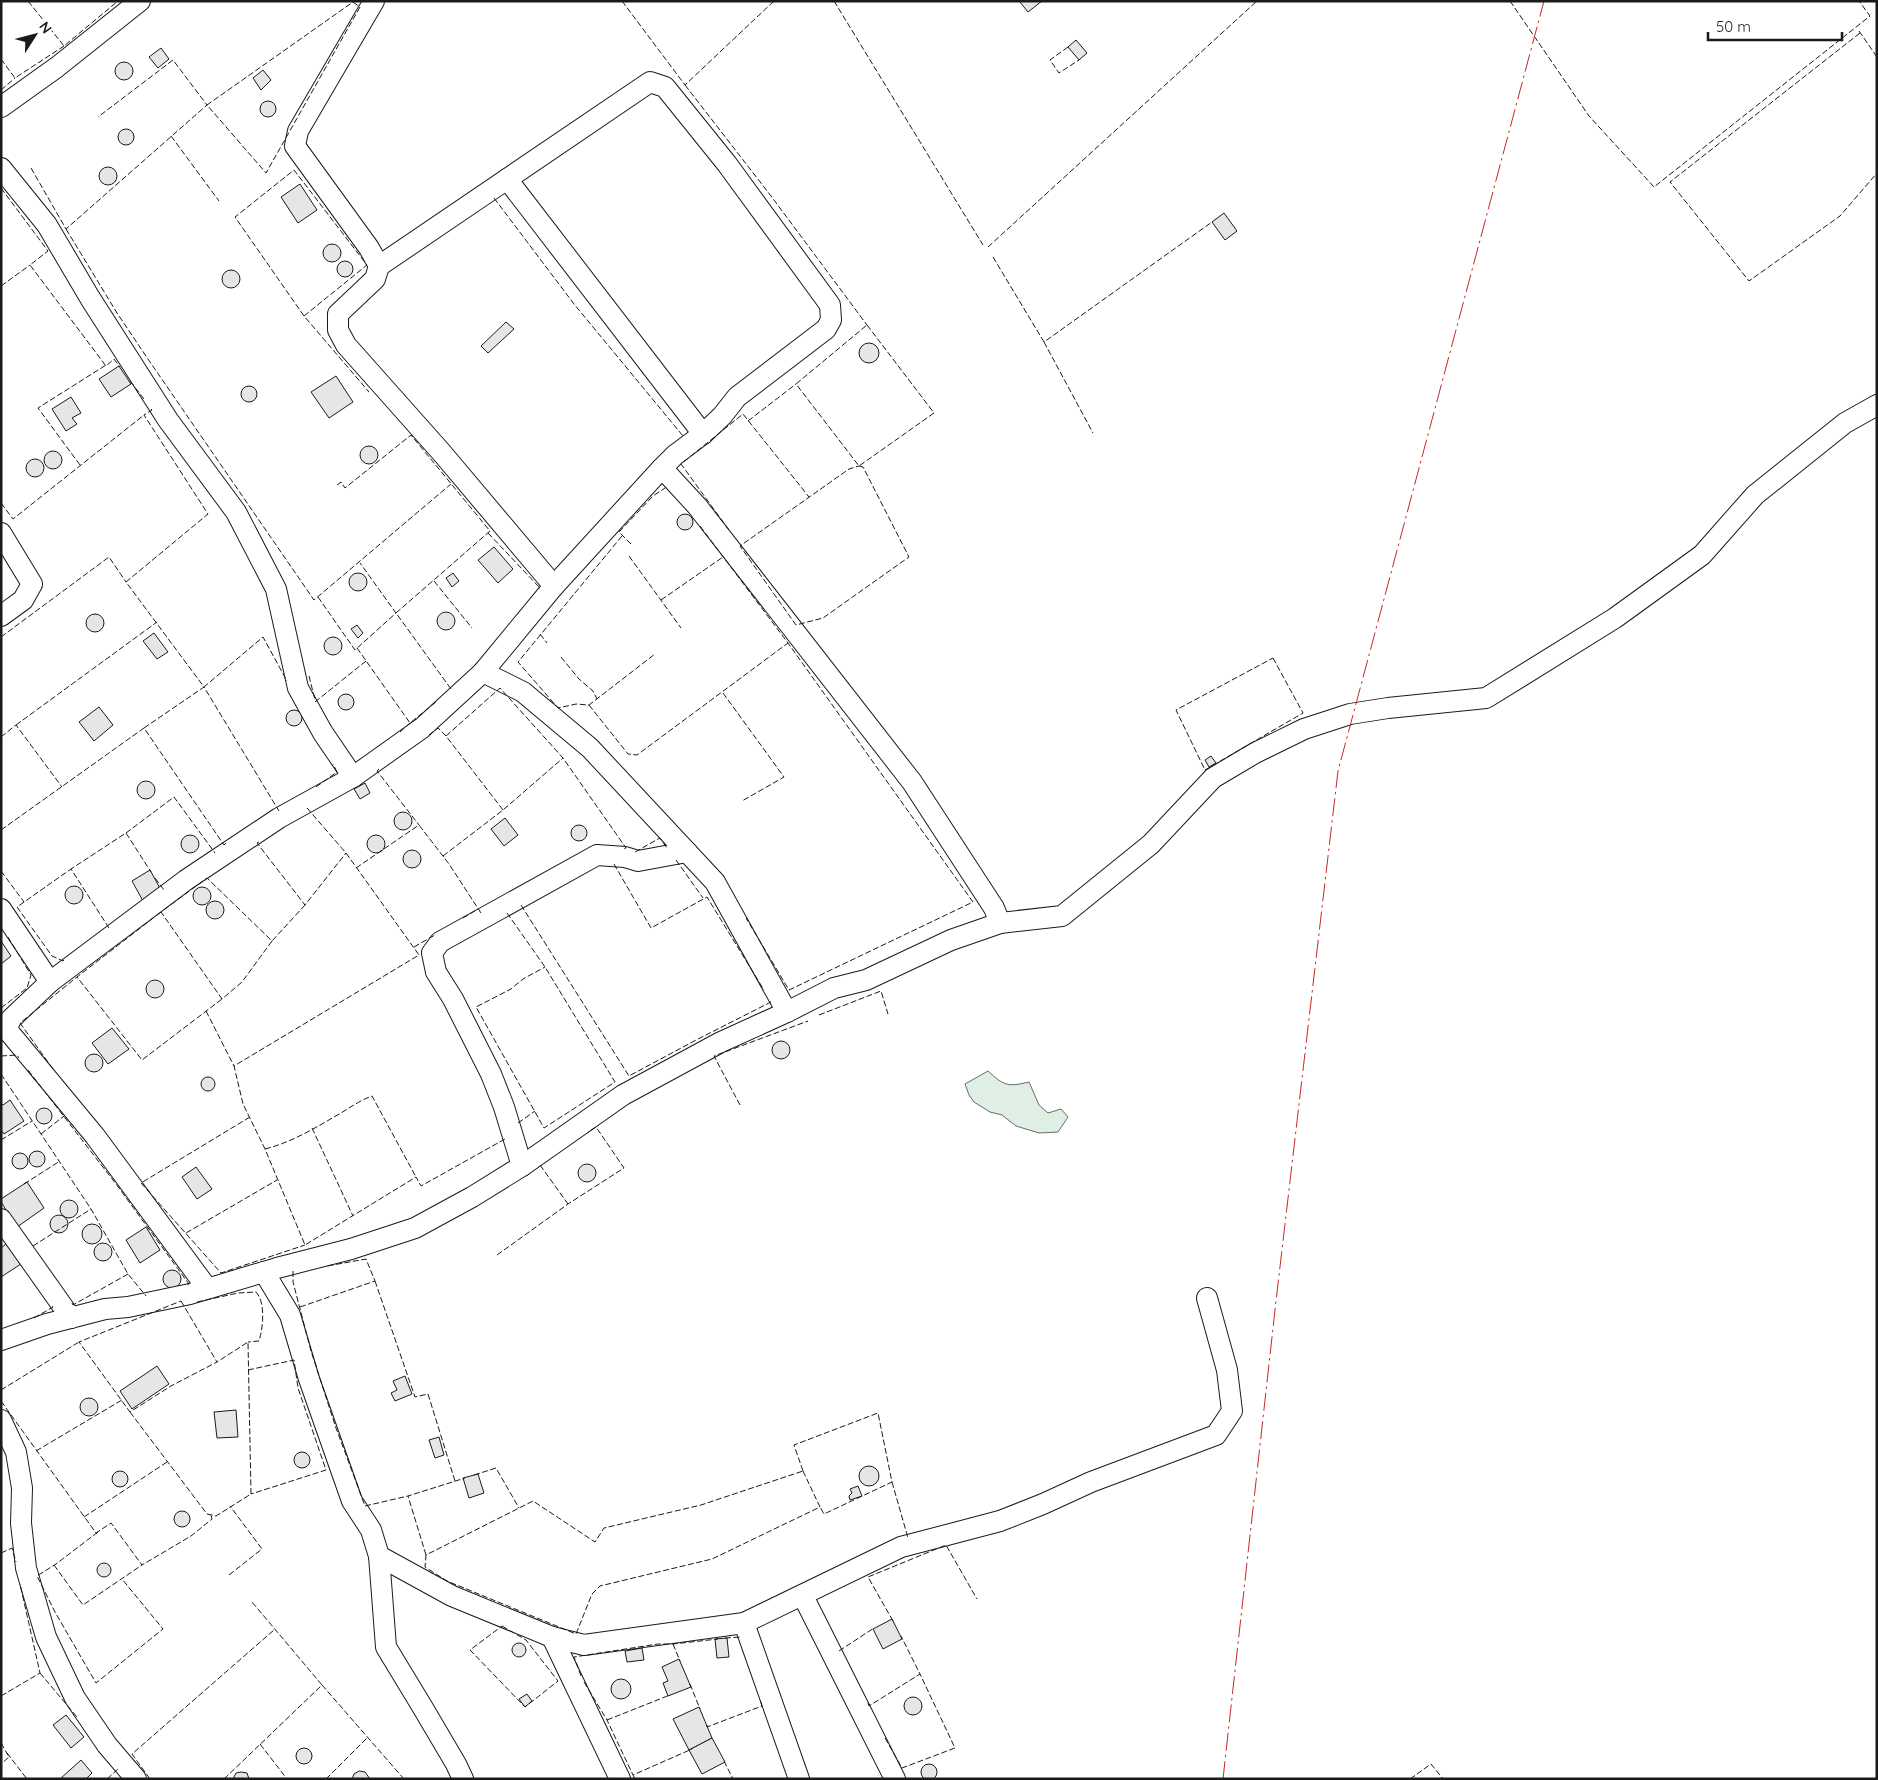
<svg xmlns="http://www.w3.org/2000/svg" width="1878" height="1780" font-family="Quicksand,sans-serif">
<rect width="100%" height="100%" fill="#fff"/>
<path fill="#e0efe3" stroke="#6a6a6a" d="M988,1071C1004,1086 1008,1087 1029,1082L1039,1105L1048,1113L1061,1109L1068,1117L1058,1132L1039,1133L1016,1126L1002,1115L990,1112L974,1102L969,1095L965,1084Z"/>
<g fill="#e6e6e6" stroke="#1a1a1a">
<polygon points="1021,1 1042,1 1028,12 1020,2"/>
<polygon points="1076,40 1087,53 1079,60 1068,47"/>
<polygon points="161,48 169,59 158,68 149,57"/>
<circle cx="124" cy="71" r="9"/>
<polygon points="263,70 271,80 261,90 253,78"/>
<circle cx="268" cy="109" r="8"/>
<circle cx="126" cy="137" r="8"/>
<circle cx="108" cy="176" r="9"/>
<polygon points="300,184 317,210 298,223 281,197"/>
<polygon points="1224,213 1237,231 1225,240 1212,222"/>
<circle cx="332" cy="253" r="9"/>
<circle cx="345" cy="269" r="8"/>
<circle cx="231" cy="279" r="9"/>
<polygon points="506,322 514,329 488,353 481,346"/>
<circle cx="869" cy="353" r="10"/>
<polygon points="119,366 131,384 111,397 99,379"/>
<polygon points="336,376 353,402 329,418 311,392"/>
<circle cx="249" cy="394" r="8"/>
<polygon points="71,397 81,413 72,418 77,424 66,431 52,409"/>
<circle cx="369" cy="455" r="9"/>
<circle cx="53" cy="460" r="9"/>
<circle cx="35" cy="468" r="9"/>
<circle cx="685" cy="522" r="8"/>
<polygon points="494,547 513,569 498,583 478,560"/>
<polygon points="453,573 459,581 452,587 446,578"/>
<circle cx="358" cy="582" r="9"/>
<circle cx="446" cy="621" r="9"/>
<circle cx="95" cy="623" r="9"/>
<polygon points="357,625 363,633 358,638 351,629"/>
<polygon points="154,633 168,652 157,659 143,641"/>
<circle cx="333" cy="646" r="9"/>
<circle cx="346" cy="702" r="8"/>
<polygon points="99,707 113,725 94,741 79,722"/>
<circle cx="294" cy="718" r="8"/>
<polygon points="1211,756 1216,763 1209,767 1205,760"/>
<circle cx="146" cy="790" r="9"/>
<polygon points="365,783 370,793 360,799 354,789"/>
<circle cx="403" cy="821" r="9"/>
<polygon points="505,818 518,835 504,846 491,829"/>
<circle cx="579" cy="833" r="8"/>
<circle cx="376" cy="844" r="9"/>
<circle cx="190" cy="844" r="9"/>
<circle cx="412" cy="859" r="9"/>
<polygon points="150,870 161,890 143,901 132,881"/>
<circle cx="74" cy="895" r="9"/>
<circle cx="202" cy="896" r="9"/>
<circle cx="215" cy="910" r="9"/>
<polygon points="1,941 11,956 1,964"/>
<circle cx="155" cy="989" r="9"/>
<polygon points="112,1028 129,1049 108,1064 92,1043"/>
<circle cx="781" cy="1050" r="9"/>
<circle cx="94" cy="1063" r="9"/>
<circle cx="208" cy="1084" r="7"/>
<polygon points="10,1100 24,1121 4,1134 1,1130 1,1103 3,1105"/>
<circle cx="44" cy="1116" r="8"/>
<circle cx="37" cy="1159" r="8"/>
<circle cx="20" cy="1161" r="8"/>
<circle cx="587" cy="1173" r="9"/>
<polygon points="196,1167 212,1189 197,1199 182,1177"/>
<polygon points="27,1182 44,1208 17,1227 1,1202 1,1199"/>
<circle cx="69" cy="1209" r="9"/>
<circle cx="59" cy="1224" r="9"/>
<circle cx="92" cy="1234" r="10"/>
<polygon points="146,1227 160,1250 140,1263 126,1240"/>
<polygon points="7,1243 21,1264 1,1277 1,1248"/>
<circle cx="103" cy="1252" r="9"/>
<circle cx="172" cy="1279" r="9"/>
<polygon points="157,1366 169,1384 132,1409 120,1391"/>
<polygon points="405,1376 412,1394 395,1401 391,1393 397,1390 393,1381"/>
<circle cx="89" cy="1407" r="9"/>
<polygon points="236,1410 238,1437 217,1438 214,1412"/>
<polygon points="439,1437 444,1455 435,1458 429,1440"/>
<circle cx="302" cy="1460" r="8"/>
<circle cx="869" cy="1476" r="10"/>
<circle cx="120" cy="1479" r="8"/>
<polygon points="478,1474 484,1493 469,1498 463,1478"/>
<polygon points="858,1486 862,1496 850,1500 849,1496 852,1493 850,1489"/>
<circle cx="182" cy="1519" r="8"/>
<circle cx="104" cy="1570" r="7"/>
<polygon points="892,1619 902,1639 883,1649 873,1629"/>
<polygon points="727,1638 729,1657 717,1658 715,1639"/>
<circle cx="519" cy="1650" r="7"/>
<polygon points="642,1648 644,1660 627,1662 625,1651"/>
<polygon points="679,1659 691,1687 668,1696 663,1683 668,1681 662,1667"/>
<circle cx="621" cy="1689" r="10"/>
<polygon points="527,1694 532,1701 525,1707 519,1699"/>
<circle cx="913" cy="1706" r="9"/>
<polygon points="699,1707 712,1738 689,1750 673,1719"/>
<polygon points="66,1715 84,1737 71,1748 53,1725"/>
<polygon points="712,1738 725,1762 702,1774 689,1750"/>
<circle cx="304" cy="1756" r="8"/>
<polygon points="81,1760 92,1773 86,1779 60,1779"/>
<circle cx="929" cy="1772" r="8"/>
<polygon points="359,1771 365,1772 370,1779 352,1779 354,1774"/>
<polygon points="241,1772 247,1773 249,1779 233,1779 236,1773"/>
</g>
<g fill="none" stroke-linecap="round" stroke-linejoin="round">
<g stroke="#1a1a1a" stroke-width="22">
<g id="minor">
<polyline points="374,1 298,131 295,146 369,248 379,266 375,279 338,314 338,330 346,345 442,453 554,586"/>
<polyline points="1,107 57,67 140,1"/>
<polyline points="1,168 47,225 90,298 168,420 236,512 276,589 298,688 323,733 353,777"/>
<polyline points="507,179 703,434"/>
<polyline points="662,468 697,506 912,782 994,908 1000,923"/>
<polyline points="1,533 32,584 23,600 1,616"/>
<polyline points="483,672 523,692 590,748 715,882 787,1012"/>
<polyline points="1,909 50,982 11,1019 8,1025 9,1032 95,1136 207,1288"/>
<polyline points="50,982 186,880 279,818 353,777 422,728 483,672 554,586 662,468 675,455 703,434 722,416 737,397 826,329 831,320 830,305 727,164 665,87 650,82 379,266"/>
<polyline points="522,1166 504,1107 491,1074 453,999 436,972 432,953 440,942 597,855 625,857 638,861 687,852"/>
<polyline points="1,1219 71,1318"/>
<polyline points="264,1272 290,1315 309,1379 352,1501 371,1530 379,1556 452,1596 552,1637 584,1645 744,1623 901,1547 1000,1521 1043,1504 1091,1482 1216,1435 1232,1411 1227,1370 1207,1298"/>
<polyline points="1,1340 47,1324 105,1309 128,1307 190,1294 277,1268 351,1249 415,1228 472,1197 522,1166 623,1095 721,1042 787,1012 834,988 866,980 951,940 1000,923 1062,916 1151,844 1213,778 1255,753 1304,729 1350,714 1388,708 1486,698 1615,618 1702,555 1755,495 1845,423 1877,405"/>
<polyline points="1,1420 16,1452 22,1488 21,1523 26,1568 46,1637 75,1698 107,1745 136,1779"/>
<polyline points="379,1556 386,1647 423,1708 456,1764 463,1779"/>
<polyline points="803,1596 895,1779"/>
<polyline points="744,1623 799,1779"/>
<polyline points="552,1637 620,1779"/>
</g>
</g>
<use href="#minor" stroke="#fff" stroke-width="20"/>
<g stroke="#1a1a1a" stroke-width="1" stroke-dasharray="6 2.5" stroke-linecap="butt">
<polyline points="28,1 64,46 118,1"/>
<polyline points="622,1 685,85 774,1"/>
<polyline points="834,1 983,245"/>
<polyline points="1510,1 1589,116 1654,187 1870,16 1859,1"/>
<polygon points="353,2 360,7 266,173 207,105"/>
<polyline points="1859,31 1877,57"/>
<polyline points="1860,33 1670,182 1749,281 1840,216 1877,173"/>
<polyline points="1068,47 1050,60 1059,73 1079,60"/>
<polyline points="1,59 15,78 64,46"/>
<polyline points="685,85 771,196 867,325"/>
<polyline points="1,90 15,78"/>
<polyline points="171,136 219,201"/>
<polyline points="31,168 66,229 207,105 173,60 98,117"/>
<polyline points="1,188 48,251 30,265 106,366 114,359 120,367"/>
<polyline points="494,198 574,304 683,436"/>
<polyline points="66,229 117,313 150,362 314,600 451,484"/>
<polyline points="988,247 1257,1"/>
<polyline points="993,257 1044,342 1212,222"/>
<polyline points="1,286 30,265"/>
<polyline points="304,316 367,265 294,170 235,217 304,316 369,392"/>
<polygon points="867,325 934,413 859,466 796,384"/>
<polyline points="1044,342 1093,433"/>
<polyline points="130,381 144,399"/>
<polyline points="151,409 152,410 144,415 208,514 126,582 204,687 263,637 287,681"/>
<polyline points="748,421 796,384"/>
<polyline points="80,465 38,408 106,365"/>
<polygon points="859,466 863,467 909,557 823,618 796,625 740,546 849,469"/>
<polyline points="337,485 341,482 345,488 411,435 490,531 396,613 451,689"/>
<polyline points="1,503 13,519 144,415"/>
<polyline points="700,526 788,643 973,902 789,990 746,918"/>
<polyline points="729,530 681,464 743,414 809,497"/>
<polyline points="488,533 540,588 539,589"/>
<polyline points="622,536 518,662 558,708 576,704 589,705 655,654"/>
<polyline points="631,544 619,532 653,496 668,486"/>
<polyline points="629,556 681,628"/>
<polyline points="434,581 472,628"/>
<polyline points="318,597 355,650 396,613 360,563"/>
<polyline points="661,600 723,557"/>
<polyline points="540,634 547,643"/>
<polyline points="1,637 109,557 126,582"/>
<polyline points="357,648 410,723 436,702"/>
<polyline points="561,657 579,679 593,691 597,699"/>
<polygon points="1273,658 1303,713 1205,770 1176,710"/>
<polyline points="309,676 315,700"/>
<polyline points="723,693 784,777 742,801"/>
<polyline points="315,702 366,661"/>
<polyline points="589,705 628,754 637,755 788,643"/>
<polyline points="16,725 157,622"/>
<polyline points="400,732 410,723"/>
<polyline points="429,735 438,728 446,736"/>
<polyline points="1,737 16,725 62,787"/>
<polyline points="379,769 377,771 419,825"/>
<polyline points="316,787 337,772 333,764"/>
<polyline points="307,808 346,853 419,955 234,1066 243,1104 265,1149 305,1245 416,1177 421,1186 505,1139"/>
<polyline points="503,810 446,736 500,688 563,758 626,848 624,849"/>
<polyline points="1,830 144,728"/>
<polyline points="126,833 174,797 215,853"/>
<polyline points="259,842 257,843 305,905 346,853"/>
<polyline points="226,843 224,845 144,728 204,687 279,811"/>
<polyline points="635,852 660,838 667,848"/>
<polyline points="443,856 503,810 563,758"/>
<polyline points="676,860 703,898"/>
<polyline points="614,864 651,928 707,897 764,990"/>
<polyline points="356,868 419,825 449,864 481,913"/>
<polyline points="1,871 24,902"/>
<polyline points="155,878 164,890"/>
<polyline points="521,905 629,1076 698,1039 771,1002 770,1001"/>
<polyline points="161,912 77,977 142,1060 222,999"/>
<polyline points="507,913 545,967 615,1082 544,1128 476,1007 511,989 523,979 545,967"/>
<polyline points="463,918 478,909"/>
<polyline points="109,928 71,869 126,833 151,872"/>
<polyline points="272,941 242,982 222,999 161,912 207,878 272,941 305,905"/>
<polyline points="414,947 435,935"/>
<polyline points="64,960 63,961 52,956 17,907 71,869"/>
<polyline points="1,1008 27,988 31,975 8,937"/>
<polyline points="206,1011 234,1066"/>
<polyline points="819,1015 881,991 888,1014"/>
<polyline points="1,1056 17,1055 19,1058"/>
<polyline points="53,1069 20,1023 77,977"/>
<polyline points="28,1070 116,1184 189,1284 186,1285"/>
<polyline points="1,1074 91,1209 128,1274 146,1296"/>
<polyline points="740,1105 714,1056 808,1021"/>
<polyline points="250,1117 141,1183 221,1273 305,1245"/>
<polyline points="518,1123 535,1111"/>
<polyline points="312,1128 353,1216"/>
<polyline points="41,1134 64,1116"/>
<polyline points="1,1140 32,1121"/>
<path d="M265,1149C289,1143 312,1130 334,1117C347,1110 358,1101 372,1096L416,1177"/>
<polyline points="540,1165 568,1204"/>
<polyline points="24,1184 60,1161"/>
<polyline points="186,1233 277,1180"/>
<polyline points="33,1246 91,1209"/>
<polyline points="497,1255 568,1204 624,1168 596,1127 588,1132"/>
<polyline points="293,1271 293,1282 311,1351 336,1428 365,1506 408,1496"/>
<polyline points="375,1281 415,1397 428,1394 455,1481"/>
<polygon points="181,1301 217,1362 171,1386 130,1412 79,1342"/>
<path d="M197,1302L238,1293L256,1292C266,1303 263,1328 259,1341L248,1342"/>
<polyline points="72,1303 73,1305 128,1274"/>
<polyline points="300,1307 375,1281 366,1259 327,1266"/>
<polyline points="34,1318 53,1307 51,1304"/>
<polyline points="248,1370 294,1360 298,1388 326,1470 251,1494"/>
<polyline points="1,1390 79,1342"/>
<polyline points="1,1401 96,1533 111,1523 142,1565 191,1536 212,1519 211,1515"/>
<polyline points="130,1412 207,1514 216,1516 251,1494 248,1342 217,1362"/>
<polyline points="36,1451 122,1400"/>
<polygon points="803,1471 820,1507 712,1559 600,1586 592,1594 576,1634 447,1581 425,1567 426,1555 533,1501 595,1542 604,1528 701,1505"/>
<polyline points="803,1471 794,1445 878,1413 892,1482 824,1514 820,1507"/>
<polyline points="474,1475 496,1468 519,1508"/>
<polyline points="892,1482 908,1538"/>
<polyline points="84,1517 167,1462"/>
<polyline points="98,1532 56,1564 37,1576 55,1612 96,1683 163,1629 122,1579"/>
<polyline points="1,1553 12,1548 16,1562"/>
<polyline points="426,1555 408,1496 465,1478"/>
<polyline points="54,1565 83,1605 142,1565"/>
<polyline points="229,1575 262,1549 230,1506"/>
<polyline points="893,1621 868,1577 946,1545 977,1599"/>
<polygon points="502,1626 526,1640 558,1681 525,1707 470,1650"/>
<polyline points="725,1638 742,1637"/>
<polyline points="673,1644 680,1661"/>
<polyline points="839,1651 874,1628"/>
<polyline points="40,1673 77,1717"/>
<polyline points="581,1676 574,1657 658,1644 673,1644 718,1639"/>
<polyline points="584,1682 607,1720 633,1775"/>
<polyline points="690,1684 700,1709"/>
<polyline points="322,1685 404,1779"/>
<polyline points="1,1696 40,1673 20,1584"/>
<polyline points="868,1703 869,1706 920,1674 901,1636"/>
<polyline points="607,1720 670,1695"/>
<polyline points="707,1725 707,1727 762,1706 760,1699"/>
<polyline points="885,1738 902,1768 955,1748 920,1674"/>
<polyline points="1,1743 9,1757 1,1764"/>
<polyline points="260,1744 287,1779"/>
<polyline points="7,1753 27,1779"/>
<polyline points="724,1761 733,1779"/>
<polyline points="107,1779 119,1768"/>
<polyline points="150,1779 132,1754 274,1630"/>
<polyline points="224,1779 322,1685 252,1602"/>
<polyline points="326,1779 367,1738"/>
<polyline points="635,1779 633,1775 692,1749"/>
<polyline points="1410,1779 1431,1764 1443,1779"/>
</g>
<polyline stroke="#c62828" stroke-width="1" stroke-dasharray="18 4 2.5 4" stroke-linecap="butt" points="1223,1779 1276,1301 1338,771 1544,1"/>
</g>
<rect width="1878" height="1780" fill="none" stroke="#1a1a1a" stroke-width="5"/>
<g transform="translate(35 35) rotate(54)" stroke="#ffffff" stroke-width="4" paint-order="stroke">
<path d="M0-4L9 19L0 12L-9 19Z" fill="#1a1a1a"/>
<text y="-8" font-size="14" font-weight="bold" text-anchor="middle" fill="#1a1a1a">N</text>
</g>
<path d="M1708 32v8h134v-8" fill="none" stroke="#1a1a1a" stroke-width="2.5"/>
<text x="1716" y="32" font-size="15" fill="#1a1a1a" stroke="#ffffff" stroke-width="4" paint-order="stroke">50 m</text>
</svg>
